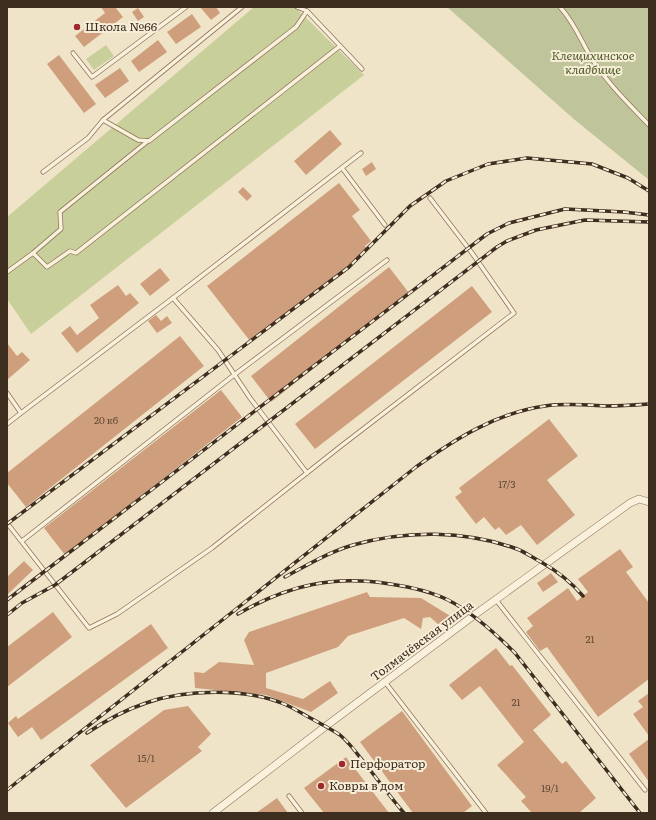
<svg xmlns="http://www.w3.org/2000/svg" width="656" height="820" font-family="Literata,serif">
<rect width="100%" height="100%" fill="#f0e4c8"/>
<g fill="#c9cf9b">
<polygon points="254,7 295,7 364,75 31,334 7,299 7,217"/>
<polygon points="106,45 114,56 94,70 86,59"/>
</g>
<polygon fill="#bfc49a" points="447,7 649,7 649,180 575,120"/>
<g fill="#cf9f7d">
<polygon points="101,7 115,7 123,17 84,47 75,36 105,13"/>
<polygon points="200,7 216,7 220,13 211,20"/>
<polygon points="138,8 144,17 138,21 132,12"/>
<polygon points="192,14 201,27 176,44 167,32"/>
<polygon points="158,40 167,52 139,72 131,61"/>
<polygon points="59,55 96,104 84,113 47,64"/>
<polygon points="120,68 129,81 105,98 95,85"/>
<polygon points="330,130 342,144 306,175 294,161"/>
<polygon points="372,162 376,169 366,176 362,169"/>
<polygon points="339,183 360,210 352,216 371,241 365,246 368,250 250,341 207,286"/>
<polygon points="243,187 252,196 247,201 238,192"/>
<polygon points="389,267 409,293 271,402 251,376"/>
<polygon points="160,268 170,280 150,296 140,284"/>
<polygon points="118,285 126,296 130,293 139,303 77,353 61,333 70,326 77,335 99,318 90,305"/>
<polygon points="472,286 492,312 315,449 295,424"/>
<polygon points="156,315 161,321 167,316 172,323 157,333 148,321"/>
<polygon points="180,336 204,366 26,507 7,483 7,473"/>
<polygon points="7,343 17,356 22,352 30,360 7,380"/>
<polygon points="221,390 242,417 65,555 44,528"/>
<polygon points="549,419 578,456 547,480 575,515 537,545 521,525 506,535 499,527 495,530 484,517 476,524 455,497 462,492 459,488"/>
<polygon points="620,549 633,567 626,572 649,603 649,679 598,717 547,647 540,651 526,632 533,626 527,618 568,588 577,601 583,596 588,592 578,579"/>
<polygon points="24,561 33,570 7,595 7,577"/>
<polygon points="551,573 558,582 543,592 537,583"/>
<polygon points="367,592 370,597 421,598 452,617 440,626 430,617 423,618 421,629 404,618 348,636 338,647 266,673 266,688 303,699 330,681 338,693 311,712 266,695 195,688 194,672 204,673 219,662 254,665 244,640 249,632"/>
<polygon points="53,612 72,637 7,687 7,647"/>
<polygon points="151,624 168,648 41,740 32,727 18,737 8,723 16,716 18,719"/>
<polygon points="496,648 510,666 512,665 551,715 533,730 562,764 566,761 596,798 579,813 532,813 521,801 526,797 497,765 524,742 480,686 462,700 449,685"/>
<polygon points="649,693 649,736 633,714 643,707 638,701"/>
<polygon points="188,706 211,734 198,747 202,751 126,808 90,765 164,710"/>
<polygon points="402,711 472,806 463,813 413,813 360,742"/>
<polygon points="649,739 649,782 629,754"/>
<polygon points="346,757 389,813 324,813 304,788"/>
<polygon points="277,798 288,813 256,813"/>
</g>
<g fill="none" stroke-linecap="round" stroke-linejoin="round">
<g stroke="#8d765c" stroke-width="5">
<g id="lane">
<polyline points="297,7 307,11 362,69"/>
<path d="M560,7C573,21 580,38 589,54C605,81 628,103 649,125"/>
<polyline points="73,53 92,77 186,7"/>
<polyline points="103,120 138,140 149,141 296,27 307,11"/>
<polyline points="342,168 385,225"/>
<polyline points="43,172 88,138 103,120 242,7"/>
<polyline points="33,253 47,267 70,251 76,253 340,46"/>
<polyline points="7,272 33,253 61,229 60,212 148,141"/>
<polyline points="173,298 361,153"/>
<polyline points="7,393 21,413 7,424"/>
<polyline points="21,413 173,298 218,350 250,398 307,473"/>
<polyline points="7,523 89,628 117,614 212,548 341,446 514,313 472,253 430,198"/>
<polyline points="22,541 234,375 387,260"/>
<polyline points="496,600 645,790"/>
<polyline points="385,682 486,813"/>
<polyline points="289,796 302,813"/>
</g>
</g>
<g stroke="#8d765c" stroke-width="8">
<polyline id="street" points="213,813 326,726 473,616 630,503 639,499 649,502"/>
</g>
<use href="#lane" stroke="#faf1dc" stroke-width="3.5"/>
<use href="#street" stroke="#faf1dc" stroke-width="7"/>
<g stroke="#3d2e20" stroke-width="3.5">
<g id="rail">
<polyline points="7,524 349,267 410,206 446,181 488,164 527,158 592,164 628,178 649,191"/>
<path d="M285,577C307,565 329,552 353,545C406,530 465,530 517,549C525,552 533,558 541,562C557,571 571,582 583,596"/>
<polyline points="7,600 487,234 509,223 565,209 624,212 649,215"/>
<path d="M238,614C288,585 333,575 390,584C410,587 430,591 448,600C472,612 496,634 515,653L640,813"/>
<polyline points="7,615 22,603 55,585 497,247 507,241 536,230 585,220 649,222"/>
<path d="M87,733C105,721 125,710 146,703C185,689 246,688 284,704C294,708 304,715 314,720C323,725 331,729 340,735C352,745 360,758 370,770C381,784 392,799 404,813"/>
<path d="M7,790L416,467C455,439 496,413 545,406C565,403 586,405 606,406C620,406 635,405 649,404"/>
</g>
</g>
<use href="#rail" stroke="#f7eed8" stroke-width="2" stroke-dasharray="6" stroke-linecap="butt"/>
</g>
<g fill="#9e2a2b" stroke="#f7eed8" stroke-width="1.5">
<circle cx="77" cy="27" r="4"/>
<circle cx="342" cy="764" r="4"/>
<circle cx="321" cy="786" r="4"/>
</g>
<g text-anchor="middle" stroke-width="4" stroke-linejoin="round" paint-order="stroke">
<g font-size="10" fill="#624a37">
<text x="106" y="424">20 к6</text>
<text x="507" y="488">17/3</text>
<text x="590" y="643">21</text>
<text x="516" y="706">21</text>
<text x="146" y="762">15/1</text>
<text x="550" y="792">19/1</text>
</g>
<g font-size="12" fill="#3d2e20" stroke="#f7eed8" text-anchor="start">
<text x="85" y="31">Школа №66</text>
<text x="350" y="768">Перфоратор</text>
<text x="329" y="790">Ковры в дом</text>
</g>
<g font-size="12" font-style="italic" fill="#4d5a26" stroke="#f7eed8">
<text x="593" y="60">Клещихинское<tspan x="593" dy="14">кладбище</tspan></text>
</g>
<g font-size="12" fill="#3d2e20" stroke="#f7eed8">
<text transform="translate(422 641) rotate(-37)" y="4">Толмачёвская улица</text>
</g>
</g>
<rect width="656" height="820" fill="none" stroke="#3d2e20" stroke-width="16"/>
</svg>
